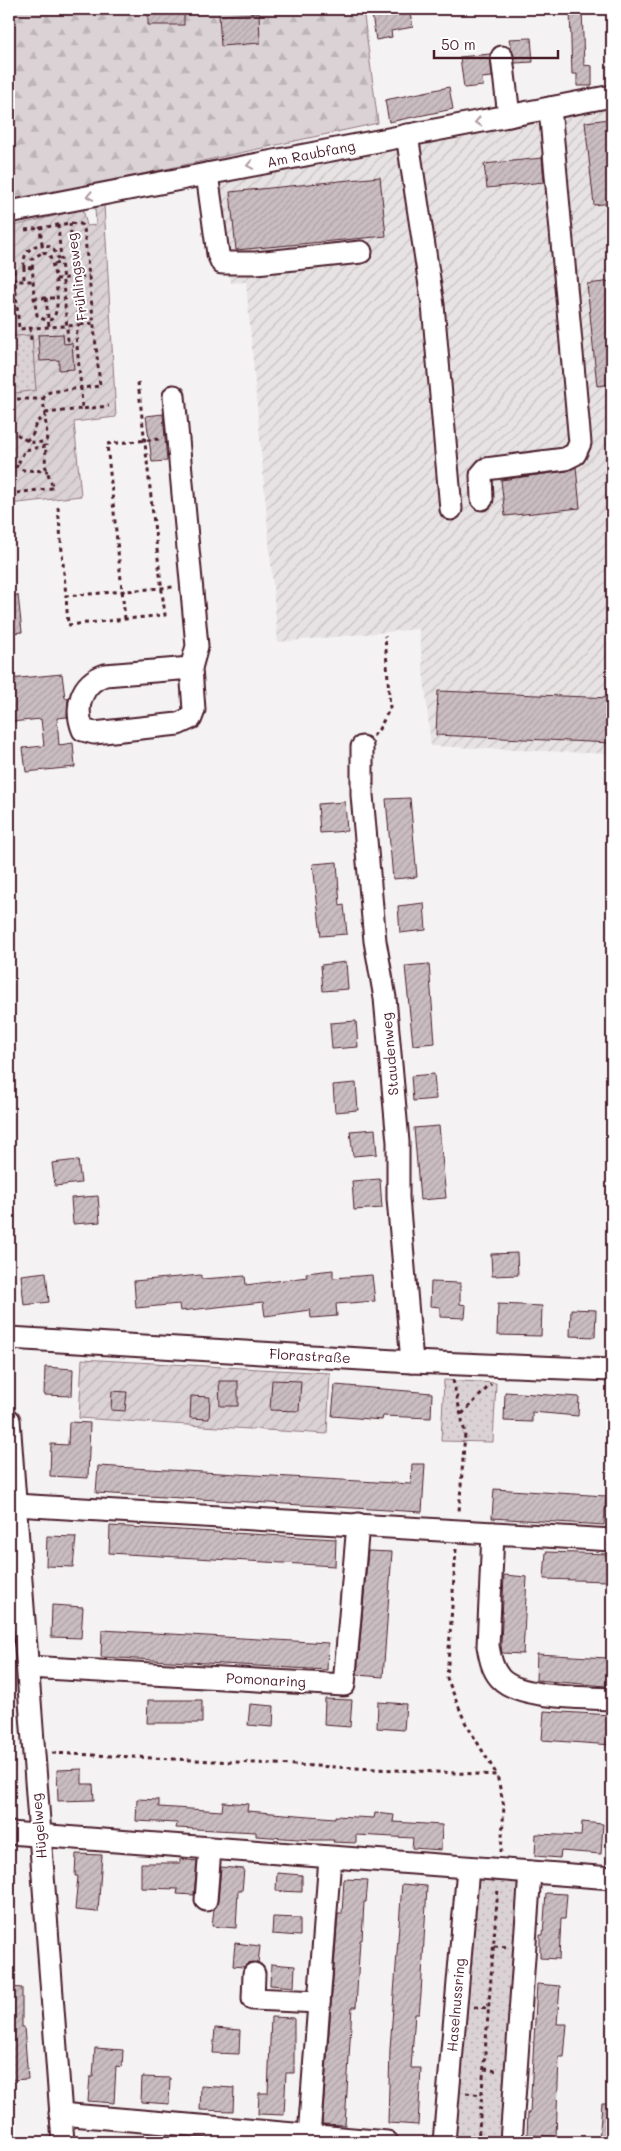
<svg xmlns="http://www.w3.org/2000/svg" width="621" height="2151" font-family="Mali,sans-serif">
<defs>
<pattern id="industrial-furrows" width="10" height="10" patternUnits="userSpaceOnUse" patternTransform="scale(1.25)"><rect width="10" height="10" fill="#e7e2e3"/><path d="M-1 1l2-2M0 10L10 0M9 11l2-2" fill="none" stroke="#c8c1c3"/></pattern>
<pattern id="grass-dots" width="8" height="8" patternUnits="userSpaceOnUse" patternTransform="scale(1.25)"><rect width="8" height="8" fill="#dbd2d5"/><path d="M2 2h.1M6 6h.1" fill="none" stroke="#bdb4b7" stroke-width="1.8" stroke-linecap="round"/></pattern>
<pattern id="forest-firs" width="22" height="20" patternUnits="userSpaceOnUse" patternTransform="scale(1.25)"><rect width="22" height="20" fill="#dbd2d5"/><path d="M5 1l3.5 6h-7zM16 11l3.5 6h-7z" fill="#bdb4b7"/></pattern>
<pattern id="garden-furrows" width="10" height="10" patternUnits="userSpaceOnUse" patternTransform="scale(1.25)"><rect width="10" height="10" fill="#dbd2d5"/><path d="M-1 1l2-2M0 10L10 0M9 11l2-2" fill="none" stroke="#bdb4b7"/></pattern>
<pattern id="building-hatch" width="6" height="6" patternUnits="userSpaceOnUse" patternTransform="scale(1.25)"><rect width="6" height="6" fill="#cabdc1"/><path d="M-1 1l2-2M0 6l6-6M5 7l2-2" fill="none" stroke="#afa2a6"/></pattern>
</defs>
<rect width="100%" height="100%" fill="#f4f2f2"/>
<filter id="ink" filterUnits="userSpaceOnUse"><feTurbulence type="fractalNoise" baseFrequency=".02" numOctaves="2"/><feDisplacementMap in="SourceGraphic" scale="10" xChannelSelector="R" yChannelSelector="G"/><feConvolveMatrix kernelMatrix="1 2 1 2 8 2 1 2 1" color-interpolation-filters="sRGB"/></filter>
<g filter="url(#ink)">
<polygon fill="url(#industrial-furrows)" points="612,107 612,754 431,746 419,629 278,642 246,282 231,283 220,183"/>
<g fill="url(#grass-dots)" stroke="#927880">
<polygon points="9,290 14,336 32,335 36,391 9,394"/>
<polygon points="444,1380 496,1383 493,1442 441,1441"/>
<polygon points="485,1876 512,1879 523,1891 505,2134 498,2141 459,2138 453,2130 472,1888"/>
</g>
<polygon fill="url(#forest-firs)" stroke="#927880" points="9,9 363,9 378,123 9,203"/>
<g fill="url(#garden-furrows)" stroke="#927880">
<polygon points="104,205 116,417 74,422 81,496 9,504 9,394 36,390 32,335 14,336 9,290 9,227 83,209 87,226 96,225 95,207"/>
<polygon points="82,1359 330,1373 327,1434 79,1418"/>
</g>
<g fill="url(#building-hatch)" stroke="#4a1f2b">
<rect x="148" y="9" width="36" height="16"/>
<polygon points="371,9 409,9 413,27 391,31 392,37 376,40"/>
<polygon points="570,9 582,9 584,65 592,66 592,86 577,86 577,74 572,74"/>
<polygon points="259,13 260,43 221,46 219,15"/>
<polygon points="531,38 533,62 515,63 509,39"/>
<polygon points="490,54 492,77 482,78 483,86 464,88 460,57"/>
<polygon points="449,87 453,109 389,122 385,100"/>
<polygon points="610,119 612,140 612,203 594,205 585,122"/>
<polygon points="542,158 544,182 487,188 484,164"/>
<polygon points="380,177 386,236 236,250 230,192"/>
<polygon points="612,281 612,384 597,386 587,284"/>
<polygon points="63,334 64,344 72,343 74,369 59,370 59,360 40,361 38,335"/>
<polygon points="163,414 167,461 152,462 146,416"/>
<polygon points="576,467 580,508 505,516 501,480 567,471"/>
<polygon points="18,595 22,632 9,633 9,596"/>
<polygon points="62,674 65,698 68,698 67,717 57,718 59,745 73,743 75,767 26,772 23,748 44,746 41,719 11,722 9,679"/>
<polygon points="438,691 612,698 612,743 436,735"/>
<polygon points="410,798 417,877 393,879 386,799"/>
<polygon points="345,802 347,831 320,833 318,804"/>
<polygon points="337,862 340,906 344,905 347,934 321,936 313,864"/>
<polygon points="424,903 426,930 400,933 398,906"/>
<polygon points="346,962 348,989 323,991 321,965"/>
<polygon points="429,964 435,1043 413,1045 405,966"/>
<polygon points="356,1021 358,1047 332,1049 330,1023"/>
<polygon points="434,1074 436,1099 413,1101 411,1076"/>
<polygon points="356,1083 358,1110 335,1112 333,1085"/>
<polygon points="439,1126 446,1198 420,1200 414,1128"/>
<polygon points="375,1129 377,1154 353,1156 350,1131"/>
<polygon points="78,1160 81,1183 55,1186 52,1163"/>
<polygon points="380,1179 382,1208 354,1210 352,1181"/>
<polygon points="98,1196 100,1222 73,1224 71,1198"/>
<polygon points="517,1253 518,1275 492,1276 491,1254"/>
<polygon points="333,1270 333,1278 372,1275 375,1301 336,1304 337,1316 311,1318 310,1310 265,1316 263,1302 180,1311 179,1304 136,1308 134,1281 201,1275 201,1279 245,1276 246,1285 307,1277 306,1273"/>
<polygon points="46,1272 49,1302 24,1305 21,1275"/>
<polygon points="431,1282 460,1283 460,1304 466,1305 465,1318 440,1317 440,1307 430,1306"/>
<polygon points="498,1304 542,1306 541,1336 497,1335"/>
<polygon points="571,1309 596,1310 595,1337 570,1336"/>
<polygon points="45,1367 73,1369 72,1396 44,1395"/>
<polygon points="272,1380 301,1381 299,1411 270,1410"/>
<polygon points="219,1381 238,1381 238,1406 220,1406"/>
<polygon points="335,1385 432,1393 431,1418 383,1416 382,1420 332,1416"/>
<polygon points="112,1391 127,1392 125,1411 111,1410"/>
<polygon points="505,1392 579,1397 578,1416 532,1412 532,1422 504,1421"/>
<polygon points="191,1396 210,1397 209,1419 190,1418"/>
<polygon points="69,1422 90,1423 88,1478 50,1476 51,1444 68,1445"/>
<polygon points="412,1464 425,1464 422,1512 96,1493 98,1466 411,1484"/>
<polygon points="494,1489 606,1496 604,1525 492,1518"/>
<polygon points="110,1526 336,1539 335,1566 109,1553"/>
<polygon points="47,1536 76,1537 73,1567 46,1566"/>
<polygon points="368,1551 392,1552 383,1677 357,1675"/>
<polygon points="546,1552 609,1554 607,1581 544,1579"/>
<polygon points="504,1575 527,1577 523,1654 502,1653 501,1645"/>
<polygon points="52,1605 83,1607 81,1638 51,1637"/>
<polygon points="102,1630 328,1643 327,1670 101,1657"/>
<polygon points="537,1654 608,1658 606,1686 536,1680"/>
<polygon points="325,1699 352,1700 350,1727 324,1725"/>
<polygon points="148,1700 202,1700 202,1723 147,1723"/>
<polygon points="378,1702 406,1704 404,1730 377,1728"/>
<polygon points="250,1704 274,1706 273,1727 248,1725"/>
<polygon points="544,1711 612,1715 612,1745 542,1740"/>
<polygon points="82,1769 82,1784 93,1784 94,1800 58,1801 57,1770"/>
<polygon points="137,1799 159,1800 159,1807 222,1811 223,1802 248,1804 247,1811 335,1818 335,1816 374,1818 375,1813 394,1815 393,1822 442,1825 441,1850 412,1848 413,1838 356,1835 356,1843 333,1842 334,1840 312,1840 256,1836 256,1832 176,1828 177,1823 136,1821"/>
<polygon points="582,1822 603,1824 601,1854 561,1851 560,1858 535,1856 536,1834 581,1836"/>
<polygon points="76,1854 102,1855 98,1912 75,1910 78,1876 75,1876"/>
<polygon points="180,1859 197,1861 194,1895 177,1894 178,1889 141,1888 141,1863 180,1863"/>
<polygon points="221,1867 244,1869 242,1891 238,1891 236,1928 212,1926 214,1909 218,1901"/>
<polygon points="277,1873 302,1875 302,1892 276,1891"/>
<polygon points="344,1879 368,1880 366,1902 364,1902 362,1940 360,1940 356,2007 352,2007 345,2125 322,2124 338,1914 342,1914"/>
<polygon points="402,1884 427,1886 421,1994 419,2014 415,2014 411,2068 421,2068 418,2125 388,2123 390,2049"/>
<polygon points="546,1893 567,1894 565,1919 561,1919 559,1959 540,1958 540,1935 543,1935"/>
<polygon points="273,1917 300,1918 300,1936 272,1934"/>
<polygon points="235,1943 260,1946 258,1963 249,1963 243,1967 233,1966"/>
<polygon points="271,1964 295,1966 294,1987 270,1985"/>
<polygon points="537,1984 560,1986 557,2024 567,2024 564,2057 559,2057 556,2137 527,2135 528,2113 530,2113"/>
<polygon points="9,1987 22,1988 22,2027 24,2027 28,2079 9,2080"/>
<polygon points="271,2017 294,2018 294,2073 286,2073 284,2115 258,2114 259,2093 268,2093"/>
<polygon points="215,2028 240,2030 239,2054 213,2053"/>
<polygon points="95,2048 123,2050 122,2067 116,2066 114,2103 88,2101 90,2077 93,2077"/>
<polygon points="142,2077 170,2078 169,2104 141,2102"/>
<polygon points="201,2086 234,2088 233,2111 200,2110"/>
<polygon points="602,2103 612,2103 612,2142 599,2142"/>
</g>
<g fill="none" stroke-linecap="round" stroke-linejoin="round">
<g stroke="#4a1f2b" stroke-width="25">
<g id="minor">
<polyline points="502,57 509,116"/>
<polyline points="407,135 433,305 451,509"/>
<polyline points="207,174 218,254 222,263 256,263 361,252"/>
<polyline points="9,212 612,96"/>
<path d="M174,396L197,646L191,668L105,675C81,683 74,707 83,730L94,733L178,724L191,718L194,710L191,668"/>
<polyline points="482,499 481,475 486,469 565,459 575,454 580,443 550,108"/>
<polyline points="362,747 362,795 375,941 385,998 398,1142 398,1198 412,1362"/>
<polyline points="9,1338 412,1362 612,1370"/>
<polyline points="9,1420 63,2142"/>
<polyline points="15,1505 612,1540"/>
<path d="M493,1533L488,1646C490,1657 492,1669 500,1678C519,1699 584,1697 612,1699"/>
<polyline points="28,1667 344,1685 358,1524"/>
<polyline points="9,1833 612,1878"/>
<polyline points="206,1900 210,1849"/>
<polyline points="254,1974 253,1999 319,2002"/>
<polyline points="60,2114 387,2142"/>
<polyline points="309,2136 330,1858"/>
<polyline points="444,2142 468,1868"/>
<polyline points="511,2142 530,1872"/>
</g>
</g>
<g stroke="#4a1f2b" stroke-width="3" stroke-dasharray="4 4" stroke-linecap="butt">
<polyline points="70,223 79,325 94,323"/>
<polyline points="58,225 68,340 63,340"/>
<polyline points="25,230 40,228"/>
<polyline points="11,231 9,232 15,281 33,281"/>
<path d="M43,252L49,255C56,267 68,340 37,315L34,298L32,259Z"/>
<path d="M54,264L59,263C57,253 53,246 42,244L40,228L70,223L81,224L84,228L100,386L81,388L82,409L109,406"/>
<polyline points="24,267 24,281"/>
<path d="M32,268L24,267C23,253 29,247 42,244L43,252"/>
<polyline points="56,279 89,276"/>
<polyline points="9,282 15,281 19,329 79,325 76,335 81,388 50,392 46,394 43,399"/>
<polyline points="34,298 57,298"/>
<polyline points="46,298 49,327"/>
<polyline points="30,328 31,340"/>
<path d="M138,382C147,459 155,537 165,615L68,625L66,596L161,588L174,587"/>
<polyline points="45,413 82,409"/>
<path d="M9,432C27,435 23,447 47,441"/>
<polyline points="9,434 10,403 13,399 43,399 47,434 46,446"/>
<polyline points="26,441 33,434 36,422 46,416"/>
<polyline points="9,473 17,466 23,470 48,471"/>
<polyline points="9,494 53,488 45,465 46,446 25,450 17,466"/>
<polyline points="58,507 66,596"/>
<polyline points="125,619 107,444 160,439"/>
<polyline points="373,736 379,729 390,708 385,636"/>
<polyline points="453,1380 465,1433 459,1512"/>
<polyline points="462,1414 491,1384"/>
<polyline points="456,1549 447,1678 465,1722 497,1775"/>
<polyline points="52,1753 497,1775 504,1806 501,1852"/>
<polyline points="494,1946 508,1947"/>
<polyline points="474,2007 488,2008"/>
<polyline points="484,2069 498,2071"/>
<polyline points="466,2093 482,2095"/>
<polyline points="478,2142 498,1888"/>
</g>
<use href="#minor" stroke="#fff" stroke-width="21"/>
</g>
<defs><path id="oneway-chevron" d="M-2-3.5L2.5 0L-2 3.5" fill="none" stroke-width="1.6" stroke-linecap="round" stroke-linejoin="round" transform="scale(1.25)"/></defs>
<g stroke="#ae9aa0">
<use href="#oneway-chevron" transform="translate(478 122) rotate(169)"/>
<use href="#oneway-chevron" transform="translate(250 165) rotate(169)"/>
<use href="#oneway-chevron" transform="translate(90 196) rotate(169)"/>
</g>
</g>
<g text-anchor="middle" stroke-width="4" stroke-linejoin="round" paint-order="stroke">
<g font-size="14" fill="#4a1f2b" stroke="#fff">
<text transform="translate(311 154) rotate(-11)" y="5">Am Raubfang</text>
<text transform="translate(77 277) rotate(-97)" y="5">Frühlingsweg</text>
<text transform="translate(390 1054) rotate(-95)" y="5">Staudenweg</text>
<text transform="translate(310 1356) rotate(3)" y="5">Florastraße</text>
<text transform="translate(266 1680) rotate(3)" y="5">Pomonaring</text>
<text transform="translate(39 1826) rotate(-95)" y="5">Hügelweg</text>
<text transform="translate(456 2005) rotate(-85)" y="5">Haselnussring</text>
</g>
</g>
<rect width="621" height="2151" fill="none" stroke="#fff" stroke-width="30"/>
<rect x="15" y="15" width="591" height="2121" fill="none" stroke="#4a1f2b" stroke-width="2" filter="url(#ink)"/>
<path d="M434 50v8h124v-8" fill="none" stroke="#4a1f2b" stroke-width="2.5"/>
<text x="441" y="50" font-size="15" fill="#4a1f2b" stroke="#ffffff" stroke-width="4" paint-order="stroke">50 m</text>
</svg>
